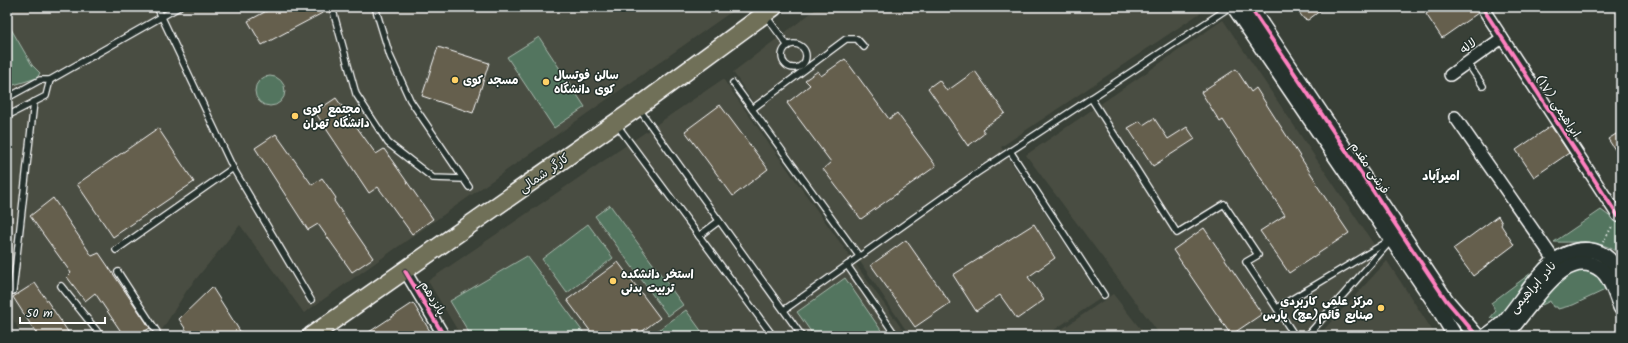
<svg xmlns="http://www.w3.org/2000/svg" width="1628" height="343" font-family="Kalam,'Playpen Sans Arabic',sans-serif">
<rect width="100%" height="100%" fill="#394037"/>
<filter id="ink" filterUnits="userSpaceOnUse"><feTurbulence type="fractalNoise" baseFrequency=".025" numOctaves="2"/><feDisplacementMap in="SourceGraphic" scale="8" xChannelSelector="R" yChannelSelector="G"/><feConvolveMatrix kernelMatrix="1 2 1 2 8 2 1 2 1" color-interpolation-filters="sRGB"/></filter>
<g filter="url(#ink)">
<g fill="#4a4d42">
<polygon points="7,7 738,7 304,313 240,225 187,290 158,336 22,336 7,308"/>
<polygon points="819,7 1209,7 1001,147 1101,298 1045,336 910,336 733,72"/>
<polygon points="1223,20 1383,258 1313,336 1161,336 1026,155"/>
<polygon points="723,79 907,336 461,336 428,281"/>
<polygon points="1387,261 1436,336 1318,336"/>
<polygon points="1113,294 1146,336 1052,336"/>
</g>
<g fill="#52745e" stroke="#a8baae">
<polygon points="7,22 32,65 40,73 37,78 7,87"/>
<polygon points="539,37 585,107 554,128 507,57"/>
<circle cx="270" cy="91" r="15"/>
<polygon points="610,205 683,305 668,316 595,216"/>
<path d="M1601,210L1616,221L1621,223V258C1610,238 1573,243 1554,242Z"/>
<polygon points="588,224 613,258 567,293 542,259"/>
<polygon points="527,256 586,336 471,336 450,301"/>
<polygon points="1541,262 1544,265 1500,320 1490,318 1496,311 1491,303 1535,270"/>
<path d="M1579,270C1595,272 1598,276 1605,290L1573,305L1558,309L1557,307H1553L1550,301L1542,305L1539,302L1557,279Z"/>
<polygon points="845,278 885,336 814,336 797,312"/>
<polygon points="686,310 705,336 650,336"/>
</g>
<g fill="#655f4e" stroke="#fff">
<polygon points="274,7 328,7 328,10 262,45 248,21"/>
<polygon points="1295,7 1325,7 1308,20 1304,19"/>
<polygon points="1436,7 1475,7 1478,13 1442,38 1426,14"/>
<polygon points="438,47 489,63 473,113 422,96"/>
<polygon points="845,59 889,119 897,113 936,166 861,219 823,169 831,162 787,103 810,85 805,80 818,71 821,76"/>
<polygon points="1236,69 1251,92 1256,88 1317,183 1316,184 1349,233 1289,273 1260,231 1285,215 1223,120 1220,122 1201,92"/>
<polygon points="975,71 1005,113 982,129 985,133 968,146 928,88 939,80 947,91"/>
<polygon points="336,98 376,154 384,149 433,219 412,234 378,187 369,193 315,112"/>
<polygon points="720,105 768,169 733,196 685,131"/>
<polygon points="1154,118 1168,139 1187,127 1195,139 1153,166 1128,128 1140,121 1143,125"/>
<polygon points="1551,126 1569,153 1534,177 1516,150"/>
<polygon points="158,128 194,182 113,237 77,184"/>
<polygon points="1621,131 1621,159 1608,139"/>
<polygon points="276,134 312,185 322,178 336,198 334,201 373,258 352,272 318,224 308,230 255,148"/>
<polygon points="53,198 92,256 99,253 150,328 137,336 124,336 95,293 85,301 67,277 71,273 30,216"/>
<polygon points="1498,216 1502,223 1501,225 1514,245 1473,276 1453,249"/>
<polygon points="1034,224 1055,258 1028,277 1044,300 1017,319 1000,295 976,311 953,275"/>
<polygon points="1204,228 1262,314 1231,335 1173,250"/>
<polygon points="906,240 950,303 915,327 871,265"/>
<polygon points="618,262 660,318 636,336 594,336 567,300"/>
<polygon points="35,283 71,336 38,336 13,297"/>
<polygon points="212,287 243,336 190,336 179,319"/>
<polygon points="413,303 433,336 363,336"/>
</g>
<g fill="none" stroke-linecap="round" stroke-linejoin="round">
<g stroke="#fff" stroke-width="8">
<g id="service">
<polyline points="157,7 233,168 311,300"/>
<polyline points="332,7 356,94 388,143 433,178 463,179"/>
<polyline points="375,7 390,56 410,100 469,187"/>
<polyline points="766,16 788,46"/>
<circle cx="794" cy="56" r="12"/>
<polyline points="1467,62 1483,86"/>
<polyline points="733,83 859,256"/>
<polyline points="7,98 40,80 50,80 179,7"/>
<polyline points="1091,98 1177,233 1224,204 1258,255 1246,262 1295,336"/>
<polyline points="639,109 802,336"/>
<polyline points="752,109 846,39 857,39 864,47"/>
<polyline points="7,116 46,96 50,80"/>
<polyline points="617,125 773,336"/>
<polyline points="1010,151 1104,295"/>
<polyline points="699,236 719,221"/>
<polyline points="116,250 233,168"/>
<polyline points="847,265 896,336"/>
<polyline points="118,272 157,332 156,336"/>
<polyline points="61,286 101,336"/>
<polyline points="13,291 34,102"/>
<polyline points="1277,308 1392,239"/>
<polyline points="784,310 977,173 1230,7"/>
<polyline points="1307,336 1388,244"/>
</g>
</g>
<g stroke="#fff" stroke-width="14">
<g id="minor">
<polyline points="1482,7 1618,216 1621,214"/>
<polyline points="1450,75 1502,38"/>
<polyline points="1455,117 1555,261"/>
<polyline points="405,271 444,336"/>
</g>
</g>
<g stroke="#fff" stroke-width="17">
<g id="tertiary">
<polyline points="1234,7 1437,306 1455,336"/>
<polyline points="1250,7 1446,300 1477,336"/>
<path d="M1486,336C1492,332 1498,328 1503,323C1526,298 1549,247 1588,250C1606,252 1614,263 1621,278"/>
<path d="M1506,336C1514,325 1522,315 1530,305C1546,285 1573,248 1601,270C1612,278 1616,297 1621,308"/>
</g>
</g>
<g stroke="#fff" stroke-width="20">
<polyline id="primary" points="311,336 638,107 774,7"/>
</g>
<polyline stroke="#fff" stroke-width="2" stroke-dasharray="1 3" stroke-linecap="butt" points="1603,242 1613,225"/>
<use href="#service" stroke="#26332d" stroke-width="5.5"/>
<use href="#minor" stroke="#26332d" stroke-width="11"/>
<use href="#tertiary" stroke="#26332d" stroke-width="14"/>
<use href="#primary" stroke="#706f59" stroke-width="17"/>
<g stroke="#26332d" stroke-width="6">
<g id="cycleway">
<polyline points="1250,7 1446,300 1477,336"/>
<polyline points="1482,7 1618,216 1621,214"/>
<polyline points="405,271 444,336"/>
</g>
</g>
<use href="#cycleway" stroke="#ff80c0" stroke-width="4"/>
</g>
</g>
<g fill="#ffd166" stroke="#26332d" stroke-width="1.5">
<circle cx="455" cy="80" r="4"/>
<circle cx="546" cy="82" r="4"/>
<circle cx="295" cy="116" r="4"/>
<circle cx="613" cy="281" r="4"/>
<circle cx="1381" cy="308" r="4"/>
</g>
<g text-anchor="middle" stroke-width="3" stroke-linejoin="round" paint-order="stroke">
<g font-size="12" fill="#fff" stroke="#26332d">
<text transform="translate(1468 46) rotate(-35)" y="4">لاله</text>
<text transform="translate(1558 106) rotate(57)" y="4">ابراهیمی (۱۷)</text>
<text transform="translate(1370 168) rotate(56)" y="4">فرشی مقدم</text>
<text transform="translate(544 173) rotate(-35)" y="4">کارگر شمالی</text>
<text transform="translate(1533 287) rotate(-49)" y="4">نادر ابراهیمی</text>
<text transform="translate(433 298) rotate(59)" y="4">پانزدهم</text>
</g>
<g font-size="12" font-weight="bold" fill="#fff" stroke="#26332d" text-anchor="start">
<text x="554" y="79">سالن فوتسال<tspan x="554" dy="14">کوی دانشگاه</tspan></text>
<text x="463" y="84">مسجد کوی</text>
<text x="303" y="113">مجتمع کوی<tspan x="303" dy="14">دانشگاه تهران</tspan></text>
<text x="621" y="278">استخر دانشکده<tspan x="621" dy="14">تربیت بدنی</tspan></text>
<text x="1373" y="305" text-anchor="end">مرکز علمی کاربردی<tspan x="1373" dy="14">صنایع قائم(عج) پارس</tspan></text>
</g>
<g font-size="13" font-weight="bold" fill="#fff" stroke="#26332d">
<text x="1441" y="180">امیرآباد</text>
</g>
</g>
<rect width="1628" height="343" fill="none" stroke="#26332d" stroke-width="24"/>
<rect x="12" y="12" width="1604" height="319" fill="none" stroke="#fff" stroke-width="1.5" filter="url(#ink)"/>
<path d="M20 317v6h85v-6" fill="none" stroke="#ffffff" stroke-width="2"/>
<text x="26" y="317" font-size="12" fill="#ffffff" stroke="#26332d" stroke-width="3" paint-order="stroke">50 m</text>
</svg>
